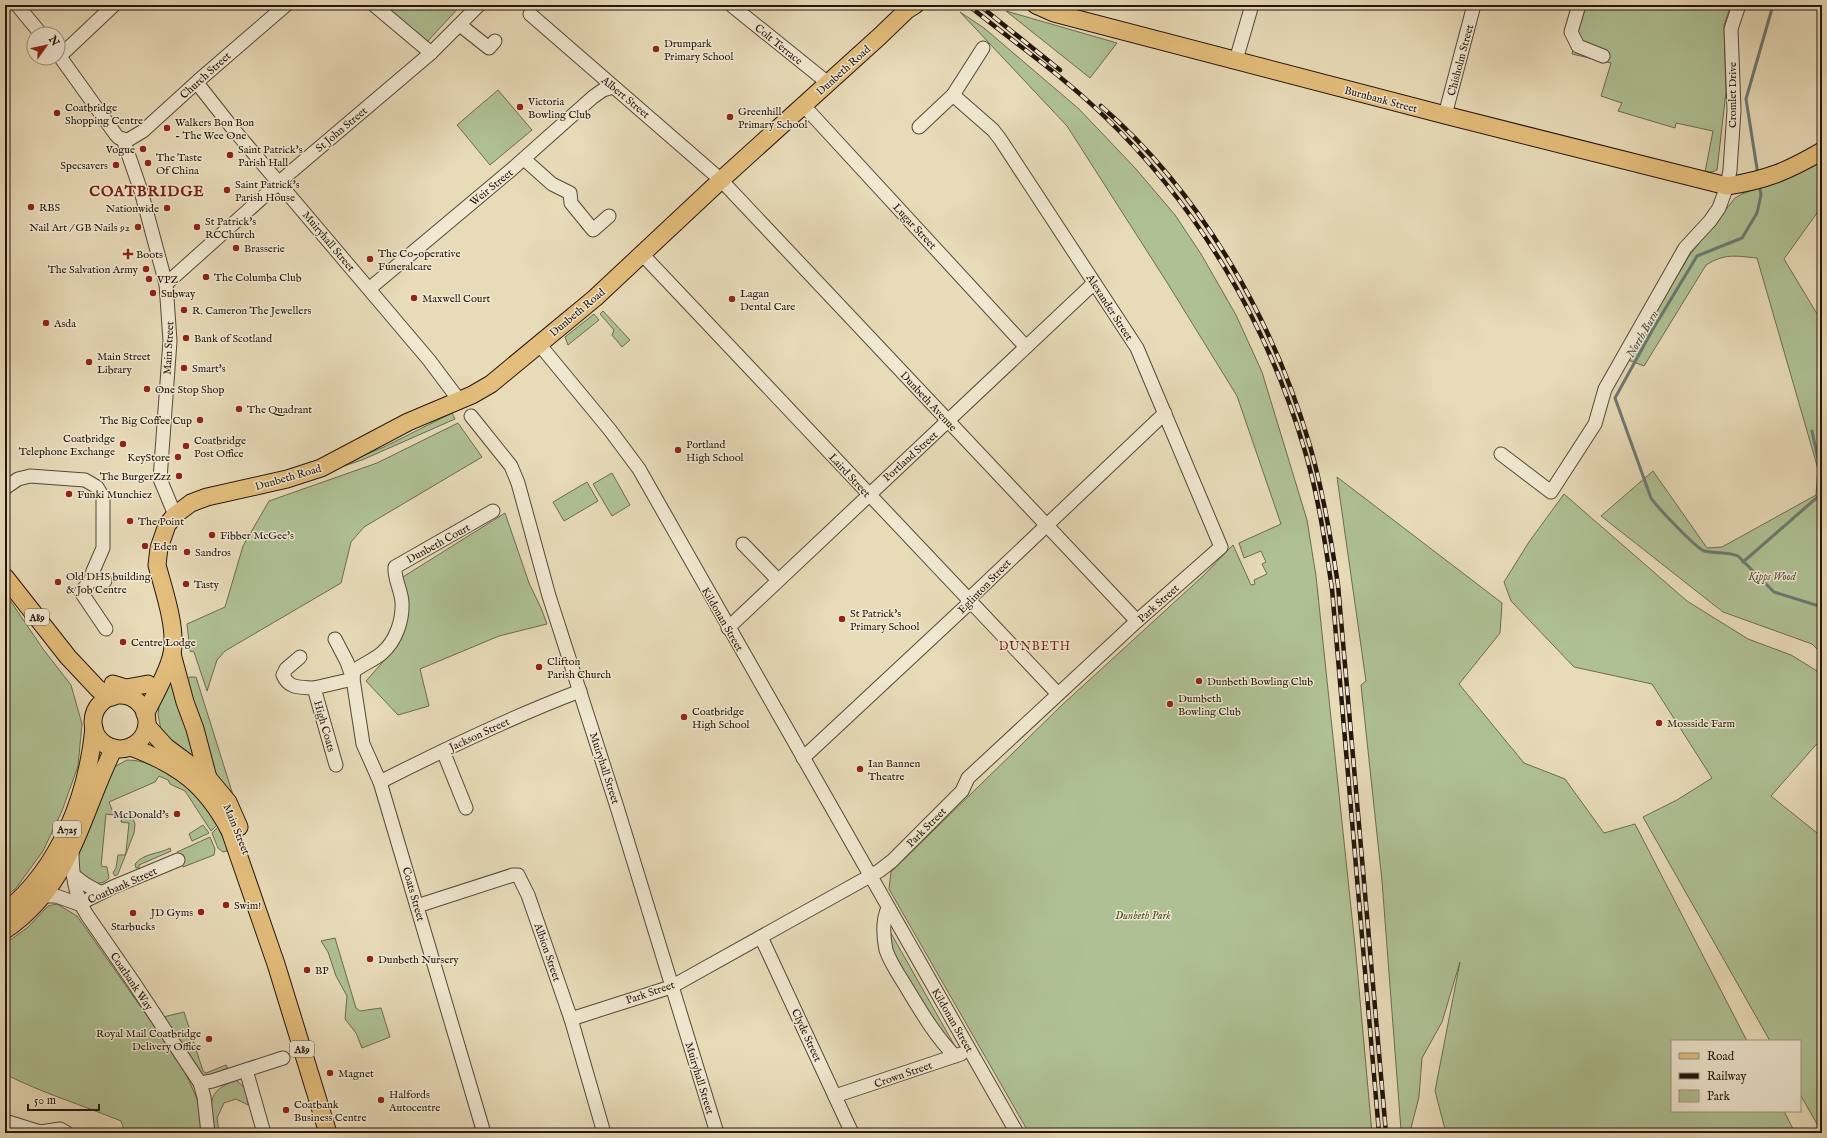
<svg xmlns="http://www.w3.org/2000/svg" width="1827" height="1138" font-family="'IM FELL English',serif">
<rect width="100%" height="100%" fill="#e8dbb8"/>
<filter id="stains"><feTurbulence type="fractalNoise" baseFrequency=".005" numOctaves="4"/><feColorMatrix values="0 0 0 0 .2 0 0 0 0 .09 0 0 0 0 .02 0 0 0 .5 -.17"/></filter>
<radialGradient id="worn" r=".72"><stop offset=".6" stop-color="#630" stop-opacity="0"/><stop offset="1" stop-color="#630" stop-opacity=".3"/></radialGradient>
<g fill="#afc194" stroke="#6a6c51">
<polygon points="382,5 461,5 427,42"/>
<polygon points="1583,5 1731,5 1724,25 1726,92 1717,170 1712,172 1705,172 1713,131 1676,123 1675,128 1618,111 1622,103 1601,96 1611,63 1572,54"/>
<polygon points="1006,11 1117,43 1090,78"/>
<polygon points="960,12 984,28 1079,109 1136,169 1175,215 1201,254 1236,315 1262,372 1307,520 1316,576 1356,955 1372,1133 1029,1133 889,889 891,872 1062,705 1203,576 1233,545 1251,585 1255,584 1254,580 1267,574 1262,564 1266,562 1261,551 1244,558 1239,543 1281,524 1237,396 1168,284 1067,126"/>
<polygon points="498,90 532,130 490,165 457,125"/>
<path d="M1822,160V206L1784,259L1822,322V654L1812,644L1723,612L1601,516L1653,471L1707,548L1722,547L1816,495L1818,469L1757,258C1735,256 1725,253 1706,265L1644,366L1628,360L1689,256L1735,198L1742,194L1794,175Z"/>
<polygon points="603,311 630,340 622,347 612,335 614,330 600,314"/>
<polygon points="594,314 599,320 568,345 565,337"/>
<polygon points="452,413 455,419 362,460 317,475 384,447"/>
<polygon points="458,423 482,457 364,527 351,542 341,583 225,651 217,660 207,691 194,652 190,651 187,624 225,607 243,546 269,501 377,463"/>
<polygon points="612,473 630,505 612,516 593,484"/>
<polygon points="1337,477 1502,603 1500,633 1459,684 1524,763 1565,779 1604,833 1635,824 1747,1041 1672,1041 1672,1111 1784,1111 1795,1133 1446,1133 1435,1091 1460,962 1442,1022 1422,1058 1419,1097 1410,1132 1401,1130 1382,881 1361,685 1366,681"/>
<polygon points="587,482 598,501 564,521 553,502"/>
<polygon points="1564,494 1687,601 1748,639 1791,655 1822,674 1822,738 1771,796 1822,837 1822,1133 1800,1094 1800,1041 1770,1041 1643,817 1677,800 1712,778 1652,684 1574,667 1511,601 1504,582 1529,542"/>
<polygon points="505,513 529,583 541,608 547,624 499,636 420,669 429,706 398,715 366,681 396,647 398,580"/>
<polygon points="5,593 43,649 71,685 82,724 78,766 62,811 43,851 16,888 5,897"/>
<polygon points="172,674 200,762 173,746 161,729 158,715 159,706"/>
<polygon points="190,677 196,677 233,795 213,776 184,680"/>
<path d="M127,760C153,760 184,779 200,798C207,806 212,816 217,825L211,831L185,791L170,784L168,780L159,776L155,782L109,802L114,815L106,814L101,866L107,867L109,878C100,889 80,881 78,868C77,864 77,859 77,855L114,767Z"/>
<path d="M130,811L135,824L134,833L118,874L115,876L113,873L116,868L118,855H125L126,852L129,823L121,822C122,816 125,814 130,811Z"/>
<polygon points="203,825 209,833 192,841 189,834"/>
<polygon points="218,827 228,848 227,851 223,852 218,848 212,833"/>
<polygon points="210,837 215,849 214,855 183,867 177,852"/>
<path d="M170,848L171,851L139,865V868H136L135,864C144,853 159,854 170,848Z"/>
<path d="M57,904L77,916L183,1067L197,1099L204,1133H125L121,1121C82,1105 42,1093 5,1074V944L28,927L48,906Z"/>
<polygon points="888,928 956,1048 949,1047 890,951"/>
<polygon points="335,938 356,1008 360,1011 381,1008 390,1037 362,1048 356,1033 345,1019 347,996 336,976 328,952 321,941"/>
<polygon points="184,1012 203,1071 206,1073 226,1065 228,1068 203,1078 159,1018"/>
<path d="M236,1080L246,1089L248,1105L236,1099L224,1103L217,1118L219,1133H215C211,1105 204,1092 236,1080Z"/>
</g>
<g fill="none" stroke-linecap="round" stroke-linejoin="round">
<g stroke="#6b7874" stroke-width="3">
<polyline points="1758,175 1746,99 1773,5"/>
<path d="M1759,184L1761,195L1757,213L1742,238L1697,256L1653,329L1615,398L1651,498C1657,507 1696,548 1704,551C1716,554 1728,551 1738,556L1774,592L1822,607"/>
<polyline points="1743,562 1821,494 1820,469 1812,431"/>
</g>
<g stroke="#554738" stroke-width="15">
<g id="minor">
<polyline points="17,5 41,34"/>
<polyline points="374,5 431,53"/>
<polyline points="731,5 828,83"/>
<polyline points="1579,5 1571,32 1578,46 1603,56"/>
<polyline points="530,14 721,180 1137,621"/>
<polyline points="460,25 489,48 495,41"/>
<polyline points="58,54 116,135 119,138 128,140 143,131 198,81 286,5"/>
<polyline points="60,56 114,5"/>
<polyline points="1236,60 1252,5"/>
<polyline points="197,83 234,130 429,360 459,400"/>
<polyline points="953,95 983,48"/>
<polyline points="804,106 1026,347"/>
<polyline points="1445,115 1474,5"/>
<polyline points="123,139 141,191 166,284 170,341 160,479 175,515"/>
<polyline points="524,159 552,184 570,193 571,203 593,230 609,216"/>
<polyline points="642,254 1058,694"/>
<polyline points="166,284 292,171 431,53 479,5"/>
<polyline points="369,289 511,170 593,97 603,90 613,87"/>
<polyline points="539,344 610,430 639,469 1017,1133"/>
<polyline points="471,416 511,466 518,483 549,596 617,807 717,1133"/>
<polyline points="1501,454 1551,492 1595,424 1605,389 1685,248 1710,221 1719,208 1727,186 1730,170 1734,110 1731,29 1739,5"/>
<polyline points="5,488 18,479 30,476 85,480 97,487 103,497 103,548 93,571 91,580 105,581"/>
<polyline points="743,544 778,580"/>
<polyline points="91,580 81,592 106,629"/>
<path d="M728,628C850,512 972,397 1094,283"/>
<path d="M300,657L286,669L283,675C289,689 300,687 314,688L336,765"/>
<polyline points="314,688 353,679 347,662 335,639"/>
<polyline points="443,751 466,808"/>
<polyline points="803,758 966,606 969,599 1165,413"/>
<path d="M380,782C445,749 511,717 580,691"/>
<path d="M72,849C72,872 74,895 87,915L134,983L200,1083L212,1081L246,1070L264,1133"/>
<polyline points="73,875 85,884 101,893"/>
<polyline points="42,896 56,896 79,904"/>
<polyline points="79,904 113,887 178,860"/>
<polyline points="417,906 513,875 518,875 528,895 571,1019 604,1133"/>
<path d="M888,908C882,921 883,935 886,950C890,962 898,974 905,985C920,1010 935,1036 955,1056"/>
<polyline points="761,937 852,1133"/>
<polyline points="571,1019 671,987 879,871 892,861 962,791 968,778 1137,621 1221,547 1137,348 1000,139 993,130 953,95 919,127"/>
<polyline points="246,1070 283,1058"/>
<polyline points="200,1083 204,1097 208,1133"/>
<polyline points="835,1096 961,1054"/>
<polyline points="5,1121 40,1132 60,1129 67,1133"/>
<path d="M484,1133L380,782L363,744L353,679L354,671C363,664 374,660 382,653C396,641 403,620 402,602C401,589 394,579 395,567L493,511"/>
</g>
</g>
<g stroke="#24160e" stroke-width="19">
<g id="major">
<path d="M1036,5L1054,13L1445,115L1727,186C1766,180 1788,171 1822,151"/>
<polyline points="5,577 68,657 98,689 112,697"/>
<polyline points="172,654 185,702 195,729 208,778"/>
<polyline points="113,684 126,688 148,684"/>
<circle cx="120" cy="722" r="27"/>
<path d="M145,714C154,697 168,672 172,654C177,628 164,591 157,565L159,548L167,525L175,515L191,503L207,497L287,479L321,468L408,422L472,395L491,384L595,298L721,180L880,36L907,10L915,5"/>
<polyline points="147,726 166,747 208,778 228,802 239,827"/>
<path d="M131,747C179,765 206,785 230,831L276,964L328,1133"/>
<path d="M5,912C60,868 87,797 94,728"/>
<path d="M5,930C73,883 80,816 114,748"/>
</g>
</g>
<use href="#minor" stroke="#f0e8d1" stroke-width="13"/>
<use href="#major" stroke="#e4be7c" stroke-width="17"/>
<g stroke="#24160e" stroke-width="4.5">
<g id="rail">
<path d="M968,5C1013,42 1062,75 1104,116C1198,206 1267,323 1304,448C1318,494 1325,542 1332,589L1379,1133"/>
<polyline points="979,5 1060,70"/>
<path d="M1101,106C1201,193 1273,319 1310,446C1323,491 1331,538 1338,585L1386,1133"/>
</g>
</g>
<use href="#rail" stroke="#f0e8d1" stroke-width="3" stroke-dasharray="9" stroke-linecap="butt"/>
</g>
<g fill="#8f2418" stroke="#f0e8d1" stroke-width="1.5">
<circle cx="656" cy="49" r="4"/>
<circle cx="520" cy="107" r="4"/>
<circle cx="57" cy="113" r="4"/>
<circle cx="730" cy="117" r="4"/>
<circle cx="167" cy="128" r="4"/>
<circle cx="143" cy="149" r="4"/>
<circle cx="230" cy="155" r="4"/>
<circle cx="148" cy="163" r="4"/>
<circle cx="116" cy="165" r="4"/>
<circle cx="227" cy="190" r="4"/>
<circle cx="31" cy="207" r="4"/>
<circle cx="167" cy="208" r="4"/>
<circle cx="138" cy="227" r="4"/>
<circle cx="197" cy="227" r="4"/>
<circle cx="236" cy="248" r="4"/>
<path d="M126 248h4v4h4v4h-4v4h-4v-4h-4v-4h4z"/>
<circle cx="370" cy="259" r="4"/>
<circle cx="146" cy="269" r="4"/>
<circle cx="206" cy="277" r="4"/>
<circle cx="149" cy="279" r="4"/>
<circle cx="153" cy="293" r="4"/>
<circle cx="414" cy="298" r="4"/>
<circle cx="732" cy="299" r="4"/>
<circle cx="184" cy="310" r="4"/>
<circle cx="46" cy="323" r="4"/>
<circle cx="186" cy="338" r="4"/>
<circle cx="89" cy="362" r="4"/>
<circle cx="184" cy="368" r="4"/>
<circle cx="147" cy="389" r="4"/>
<circle cx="239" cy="409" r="4"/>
<circle cx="200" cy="420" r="4"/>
<circle cx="123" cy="444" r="4"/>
<circle cx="186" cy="446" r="4"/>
<circle cx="678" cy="450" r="4"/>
<circle cx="178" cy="457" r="4"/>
<circle cx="179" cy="476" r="4"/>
<circle cx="69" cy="494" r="4"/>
<circle cx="130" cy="521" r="4"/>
<circle cx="212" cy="535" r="4"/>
<circle cx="145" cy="546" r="4"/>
<circle cx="187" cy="552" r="4"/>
<circle cx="58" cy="582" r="4"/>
<circle cx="186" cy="584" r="4"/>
<circle cx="842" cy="619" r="4"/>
<circle cx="123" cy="642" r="4"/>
<circle cx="539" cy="667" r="4"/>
<circle cx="1199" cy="681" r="4"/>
<circle cx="1170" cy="704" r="4"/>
<circle cx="684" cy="717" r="4"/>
<circle cx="1659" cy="723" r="4"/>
<circle cx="860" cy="769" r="4"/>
<circle cx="177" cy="814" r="4"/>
<circle cx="226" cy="905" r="4"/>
<circle cx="201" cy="912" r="4"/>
<circle cx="133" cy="913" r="4"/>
<circle cx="370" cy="959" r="4"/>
<circle cx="307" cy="970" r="4"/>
<circle cx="209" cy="1039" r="4"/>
<circle cx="330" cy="1073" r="4"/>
<circle cx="381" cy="1100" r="4"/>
<circle cx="286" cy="1110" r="4"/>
</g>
<g text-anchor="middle" stroke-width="3" stroke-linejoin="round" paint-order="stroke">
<g fill="#f0e8d1" stroke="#615548" stroke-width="1">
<rect x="25" y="609" width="24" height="16" rx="3"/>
<rect x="53" y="821" width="28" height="16" rx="3"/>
<rect x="290" y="1041" width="24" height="16" rx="3"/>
</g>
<g font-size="10" font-weight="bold" fill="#24160e">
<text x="37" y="621">A89</text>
<text x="67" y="833">A725</text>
<text x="302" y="1053">A89</text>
</g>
<g font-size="11" fill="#24160e" stroke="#f0e8d1" text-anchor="start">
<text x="664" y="47">Drumpark<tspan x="664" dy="13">Primary School</tspan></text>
<text x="528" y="105">Victoria<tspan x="528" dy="13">Bowling Club</tspan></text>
<text x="65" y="111">Coatbridge<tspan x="65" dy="13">Shopping Centre</tspan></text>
<text x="738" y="115">Greenhill<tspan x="738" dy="13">Primary School</tspan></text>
<text x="175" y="126">Walkers Bon Bon<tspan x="175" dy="13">- The Wee One</tspan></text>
<text x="135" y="153" text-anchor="end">Vogue</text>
<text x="238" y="153">Saint Patrick's<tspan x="238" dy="13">Parish Hall</tspan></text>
<text x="156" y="161">The Taste<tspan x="156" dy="13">Of China</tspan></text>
<text x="108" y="169" text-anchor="end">Specsavers</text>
<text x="235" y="188">Saint Patrick's<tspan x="235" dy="13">Parish House</tspan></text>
<text x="39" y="211">RBS</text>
<text x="159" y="212" text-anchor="end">Nationwide</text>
<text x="205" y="225">St Patrick's<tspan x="205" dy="13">RCChurch</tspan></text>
<text x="130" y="231" text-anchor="end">Nail Art / GB Nails 92</text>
<text x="244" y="252">Brasserie</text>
<text x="378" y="257">The Co-operative<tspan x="378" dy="13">Funeralcare</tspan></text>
<text x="136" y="258">Boots</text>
<text x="138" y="273" text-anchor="end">The Salvation Army</text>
<text x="214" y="281">The Columba Club</text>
<text x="157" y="283">VPZ</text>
<text x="161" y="297">Subway</text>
<text x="740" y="297">Lagan<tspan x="740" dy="13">Dental Care</tspan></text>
<text x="422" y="302">Maxwell Court</text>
<text x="192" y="314">R. Cameron The Jewellers</text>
<text x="54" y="327">Asda</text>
<text x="194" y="342">Bank of Scotland</text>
<text x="97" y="360">Main Street<tspan x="97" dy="13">Library</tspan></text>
<text x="192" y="372">Smart's</text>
<text x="155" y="393">One Stop Shop</text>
<text x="247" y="413">The Quadrant</text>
<text x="192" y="424" text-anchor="end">The Big Coffee Cup</text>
<text x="115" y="442" text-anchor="end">Coatbridge<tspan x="115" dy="13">Telephone Exchange</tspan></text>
<text x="194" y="444">Coatbridge<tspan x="194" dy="13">Post Office</tspan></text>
<text x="686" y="448">Portland<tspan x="686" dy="13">High School</tspan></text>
<text x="170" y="461" text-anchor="end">KeyStore</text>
<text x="171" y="480" text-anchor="end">The BurgerZzz</text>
<text x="77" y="498">Funki Munchiez</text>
<text x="138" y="525">The Point</text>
<text x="220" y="539">Fibber McGee's</text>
<text x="153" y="550">Eden</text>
<text x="195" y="556">Sandros</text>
<text x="66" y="580">Old DHS building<tspan x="66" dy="13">&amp; Job Centre</tspan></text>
<text x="194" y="588">Tasty</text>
<text x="850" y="617">St Patrick's<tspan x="850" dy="13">Primary School</tspan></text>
<text x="131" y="646">Centre Lodge</text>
<text x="547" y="665">Clifton<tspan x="547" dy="13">Parish Church</tspan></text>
<text x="1207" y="685">Dunbeth Bowling Club</text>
<text x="1178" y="702">Dumbeth<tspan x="1178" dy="13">Bowling Club</tspan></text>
<text x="692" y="715">Coatbridge<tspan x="692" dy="13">High School</tspan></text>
<text x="1667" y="727">Mossside Farm</text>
<text x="868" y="767">Ian Bannen<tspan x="868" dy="13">Theatre</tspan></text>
<text x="169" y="818" text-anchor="end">McDonald's</text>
<text x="234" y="909">Swim!</text>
<text x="193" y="916" text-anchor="end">JD Gyms</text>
<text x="133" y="930" text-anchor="middle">Starbucks</text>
<text x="378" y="963">Dunbeth Nursery</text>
<text x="315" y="974">BP</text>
<text x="201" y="1037" text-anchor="end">Royal Mail Coatbridge<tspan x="201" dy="13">Delivery Office</tspan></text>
<text x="338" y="1077">Magnet</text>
<text x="389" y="1098">Halfords<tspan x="389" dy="13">Autocentre</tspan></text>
<text x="294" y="1108">Coatbank<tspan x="294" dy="13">Business Centre</tspan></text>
</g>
<g font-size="11" fill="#24160e" stroke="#f0e8d1">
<text transform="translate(779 44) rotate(39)" y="4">Colt Terrace</text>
<text transform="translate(1460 60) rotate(-75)" y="4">Chisholm Street</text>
<text transform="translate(843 70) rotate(-42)" y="4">Dunbeth Road</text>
<text transform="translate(205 75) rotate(-42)" y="4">Church Street</text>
<text transform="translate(1732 95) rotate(-90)" y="4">Cromlet Drive</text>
<text transform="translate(626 97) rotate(40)" y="4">Albert Street</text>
<text transform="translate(1381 99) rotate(15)" y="4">Burnbank Street</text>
<text transform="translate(341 129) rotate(-40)" y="4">St John Street</text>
<text transform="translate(491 187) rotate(-39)" y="4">Weir Street</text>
<text transform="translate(915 226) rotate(47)" y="4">Lugar Street</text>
<text transform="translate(329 241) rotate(50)" y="4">Muiryhall Street</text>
<text transform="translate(1110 307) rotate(57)" y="4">Alexander Street</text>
<text transform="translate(577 312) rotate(-40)" y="4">Dunbeth Road</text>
<text transform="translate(168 348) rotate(-87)" y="4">Main Street</text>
<text transform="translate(929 401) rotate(47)" y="4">Dunbeth Avenue</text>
<text transform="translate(910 456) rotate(-42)" y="4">Portland Street</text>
<text transform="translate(850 475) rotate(47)" y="4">Laird Street</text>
<text transform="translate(288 477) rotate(-16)" y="4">Dunbeth Road</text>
<text transform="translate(438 543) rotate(-29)" y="4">Dunbeth Court</text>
<text transform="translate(984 586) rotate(-46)" y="4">Eglinton Street</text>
<text transform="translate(1158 603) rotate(-42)" y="4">Park Street</text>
<text transform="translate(723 619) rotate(60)" y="4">Kildonan Street</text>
<text transform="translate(325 726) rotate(74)" y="4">High Coats</text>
<text transform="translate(479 734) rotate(-25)" y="4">Jackson Street</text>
<text transform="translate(605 768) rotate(72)" y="4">Muiryhall Street</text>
<text transform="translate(926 827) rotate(-45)" y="4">Park Street</text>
<text transform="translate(237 829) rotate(68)" y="4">Main Street</text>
<text transform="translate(122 885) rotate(-24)" y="4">Coatbank Street</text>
<text transform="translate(414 894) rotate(74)" y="4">Coats Street</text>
<text transform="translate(548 952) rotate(71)" y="4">Albion Street</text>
<text transform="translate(132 981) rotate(56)" y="4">Coatbank Way</text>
<text transform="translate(650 992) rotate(-19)" y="4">Park Street</text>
<text transform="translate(953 1020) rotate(60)" y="4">Kildonan Street</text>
<text transform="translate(807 1035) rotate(65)" y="4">Clyde Street</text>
<text transform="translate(903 1074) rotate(-19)" y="4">Crown Street</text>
<text transform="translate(700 1078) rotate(73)" y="4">Muiryhall Street</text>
</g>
<g font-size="11" font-style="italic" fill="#4e4936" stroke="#f0e8d1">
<text x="1772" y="580">Kipps Wood</text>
<text x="1143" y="919">Dunbeth Park</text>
</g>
<g font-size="12" font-style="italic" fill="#4d4f4a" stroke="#f0e8d1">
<text transform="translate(1642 334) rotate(-60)" y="4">North Burn</text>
</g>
<g font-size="12" letter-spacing="1" fill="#7a1f14" stroke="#f0e8d1">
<text x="1035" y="650">DUNBETH</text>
</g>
<g font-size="15" font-weight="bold" letter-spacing="1" fill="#7a1f14" stroke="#f0e8d1">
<text x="147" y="196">COATBRIDGE</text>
</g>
</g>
<rect width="1827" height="1138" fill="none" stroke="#e8dbb8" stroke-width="20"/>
<rect x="6" y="6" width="1815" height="1126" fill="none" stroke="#24160e" stroke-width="2"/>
<rect x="10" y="10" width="1807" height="1118" fill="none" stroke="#24160e"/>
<rect x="1671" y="1040" width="130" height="72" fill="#f0e8d1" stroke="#9e9483"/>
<rect x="1679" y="1053" width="20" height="6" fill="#e4be7c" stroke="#9e9483"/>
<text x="1707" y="1060" font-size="12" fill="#24160e">Road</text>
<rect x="1679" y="1073" width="20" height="6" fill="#24160e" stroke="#9e9483"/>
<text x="1707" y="1080" font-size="12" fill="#24160e">Railway</text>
<rect x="1679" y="1090" width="20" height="12" fill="#afc194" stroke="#9e9483"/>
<text x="1707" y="1100" font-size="12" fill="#24160e">Park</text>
<g transform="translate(46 46) rotate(57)"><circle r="19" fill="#f0e8d1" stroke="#9e9483"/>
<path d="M0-3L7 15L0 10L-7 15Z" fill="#8f2418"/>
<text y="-6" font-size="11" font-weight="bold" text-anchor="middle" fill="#24160e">N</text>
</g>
<path d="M28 1104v6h71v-6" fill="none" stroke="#24160e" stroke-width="2"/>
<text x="34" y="1104" font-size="12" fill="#24160e" stroke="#f0e8d1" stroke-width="3" paint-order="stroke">50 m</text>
<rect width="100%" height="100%" filter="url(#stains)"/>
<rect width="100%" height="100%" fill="url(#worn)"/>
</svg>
